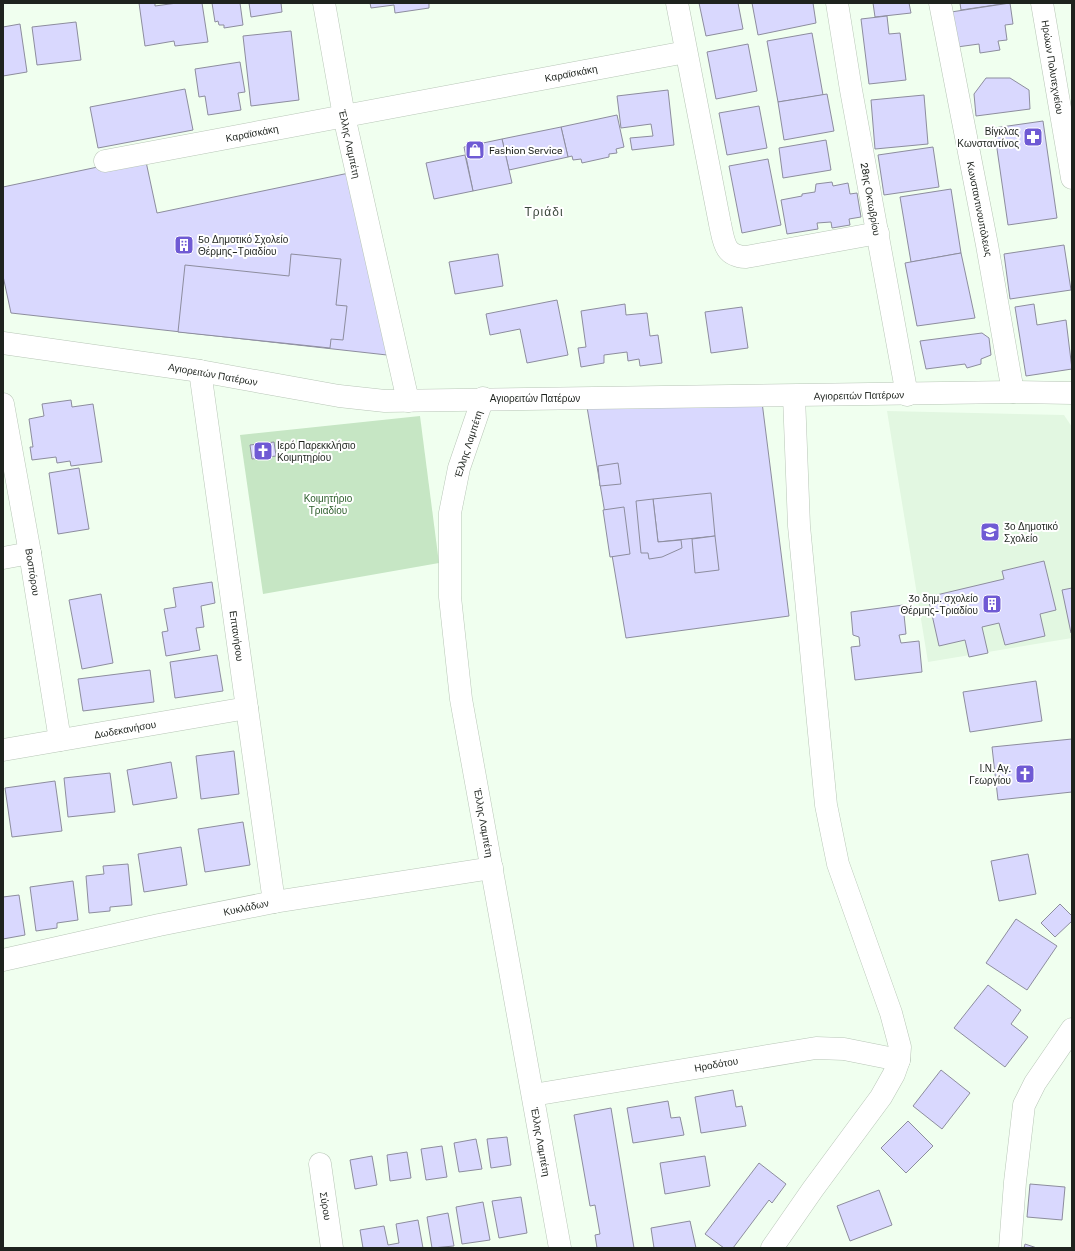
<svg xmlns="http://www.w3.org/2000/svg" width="1075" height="1251" font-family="Rubik,sans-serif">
<rect width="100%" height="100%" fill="#f0ffef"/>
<polygon fill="#e2f7e1" points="887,411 1064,415 1072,427 1072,638 928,662"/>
<polygon fill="#c6e6c4" points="420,416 439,563 263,594 240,435"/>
<g fill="#d9d8fe" stroke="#8d8d9e">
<polygon points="139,3 155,3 155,6 177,3 202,3 208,42 175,46 174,41 145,46"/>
<polygon points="212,3 240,3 243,25 224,28 224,25 219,25 218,21 215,22"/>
<polygon points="249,3 281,3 282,12 251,17"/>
<polygon points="370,3 429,3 429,8 395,13 394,5 371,8"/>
<polygon points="699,3 738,3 743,29 706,36"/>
<polygon points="752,3 813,3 816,23 758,35"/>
<polygon points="873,3 909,3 911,13 875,17"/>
<polygon points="960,3 1009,3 961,10"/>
<polygon points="1010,3 1013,24 1005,25 1007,40 998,41 1000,50 980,53 979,44 957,47 951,12"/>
<polygon points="887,16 889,34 900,33 906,80 869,84 861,19"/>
<polygon points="76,22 81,60 37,65 32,27"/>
<polygon points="20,24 27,72 3,76 3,27"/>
<polygon points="291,31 299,100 251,106 243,36"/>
<polygon points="812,33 823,95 778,102 767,41"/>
<polygon points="748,44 757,91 716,99 707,52"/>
<polygon points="240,62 245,92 238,93 241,110 208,115 205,96 199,97 195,69"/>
<polygon points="986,78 1010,78 1029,90 1030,109 976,116 974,94"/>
<polygon points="185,89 193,130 98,148 90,107"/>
<polygon points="668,90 674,145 632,150 630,138 653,136 651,124 621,128 617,96"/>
<polygon points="827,94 834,131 784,140 778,102"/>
<polygon points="924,95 928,144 875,149 871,100"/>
<polygon points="759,106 767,148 727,155 719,113"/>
<polygon points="617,115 624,147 616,149 617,153 609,154 609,157 582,163 581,159 573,160 572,156 568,157 561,127"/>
<polygon points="1043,121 1057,218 1008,225 994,128"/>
<polygon points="561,127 568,157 509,170 502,139"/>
<polygon points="502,139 512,183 473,191 464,147"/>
<polygon points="826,140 831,170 783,178 779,148"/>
<polygon points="933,147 939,187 884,195 878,155"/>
<polygon points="465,155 473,191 434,199 426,163"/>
<polygon points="145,157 157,213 349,173 387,355 11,313 3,276 3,187"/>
<polygon points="768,159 781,225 742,233 729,166"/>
<polygon points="832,182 833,186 848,183 850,194 857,193 861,217 849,219 850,225 832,228 831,222 817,223 818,229 787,234 781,200 802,196 802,194 815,192 816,184"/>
<polygon points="951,189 961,253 911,262 900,197"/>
<polygon points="1064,245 1071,290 1010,299 1004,254"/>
<polygon points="961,253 975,318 917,326 905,263"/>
<polygon points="291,254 341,259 336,305 347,306 343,340 331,339 330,348 178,332 185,265 289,276"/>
<polygon points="498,254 503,286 455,294 449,262"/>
<polygon points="557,300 568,355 527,363 520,329 490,335 486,314"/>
<polygon points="625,304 626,315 647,313 650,336 658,335 662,363 640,366 639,359 628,361 627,352 604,355 604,363 581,367 578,348 586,347 581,311"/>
<polygon points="1034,304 1037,325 1066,320 1072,369 1026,376 1015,307"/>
<polygon points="742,307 748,348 711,353 705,312"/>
<polygon points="982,333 989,338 991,355 981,359 981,364 967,368 965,364 926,369 920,341"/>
<polygon points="71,400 72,407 93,404 102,462 71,466 70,461 57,463 56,457 32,460 30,447 33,447 29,419 44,416 42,404"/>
<polygon points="762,402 789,616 626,638 587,407"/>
<polygon points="274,442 276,456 252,459 250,445"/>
<polygon points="618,463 621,484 600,486 598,466"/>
<polygon points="79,468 89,529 58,534 49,473"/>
<polygon points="711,493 715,536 658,542 653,499"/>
<polygon points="653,499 658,542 681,540 682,548 662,557 649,559 648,553 641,553 636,501"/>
<polygon points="624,507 630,554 610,557 603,510"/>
<polygon points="715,536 719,570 695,573 692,539"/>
<polygon points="1044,561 1056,610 1040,614 1045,636 1005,645 999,623 982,627 988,653 969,657 965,640 939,646 928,597 1004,579 1002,571"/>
<polygon points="212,582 215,603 201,606 204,627 196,628 200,650 166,656 162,632 168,631 164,609 176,607 173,588"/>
<polygon points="1072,588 1072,633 1071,633 1062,590"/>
<polygon points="101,594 113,663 82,669 69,600"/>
<polygon points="903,605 906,634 899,635 901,643 919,641 922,672 855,680 851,647 860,646 859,637 853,635 851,612"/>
<polygon points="217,655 223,691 175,698 170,662"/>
<polygon points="150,670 154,702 83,711 78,679"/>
<polygon points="1036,681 1042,721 970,732 963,692"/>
<polygon points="1072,739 1072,792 998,800 992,747"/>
<polygon points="234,751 239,794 201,799 196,756"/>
<polygon points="171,762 177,798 133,805 127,770"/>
<polygon points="110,773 115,812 68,817 64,778"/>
<polygon points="55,781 62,831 12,837 5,788"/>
<polygon points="243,822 250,865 205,872 198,829"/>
<polygon points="181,847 187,885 144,892 138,854"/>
<polygon points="1028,854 1036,894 999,901 991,861"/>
<polygon points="128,864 132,905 110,907 110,911 89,913 86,876 104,874 103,866"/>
<polygon points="73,881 78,920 57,923 57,928 36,931 30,887"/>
<polygon points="19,895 25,935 3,939 3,897"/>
<polygon points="1060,904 1072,916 1072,921 1055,937 1041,923"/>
<polygon points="1016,919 1057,946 1027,990 986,963"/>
<polygon points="988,985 1021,1010 1011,1024 1028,1037 1005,1067 954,1028"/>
<polygon points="941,1070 970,1093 942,1129 913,1106"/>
<polygon points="733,1090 736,1107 742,1106 746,1126 701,1133 695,1097"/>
<polygon points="668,1101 671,1118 680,1117 684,1135 633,1143 627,1108"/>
<polygon points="611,1108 634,1248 597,1248 595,1235 600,1234 595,1205 590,1206 574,1115"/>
<polygon points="908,1121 933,1146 906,1173 881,1148"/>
<polygon points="507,1137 511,1165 491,1168 487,1139"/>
<polygon points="476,1139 482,1169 459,1172 454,1143"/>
<polygon points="442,1146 447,1177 426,1180 421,1149"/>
<polygon points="407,1152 411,1178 390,1181 387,1155"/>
<polygon points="372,1156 377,1185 355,1189 350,1160"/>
<polygon points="705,1156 710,1186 665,1194 660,1163"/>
<polygon points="759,1163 786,1184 772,1203 769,1200 733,1248 724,1248 705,1234"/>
<polygon points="1030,1184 1065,1187 1062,1220 1027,1217"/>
<polygon points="879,1190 892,1225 850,1241 837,1206"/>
<polygon points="521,1197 527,1233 499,1238 492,1201"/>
<polygon points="483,1202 490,1240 462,1244 456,1207"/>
<polygon points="448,1213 454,1246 432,1248 427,1217"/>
<polygon points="418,1220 423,1248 363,1248 360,1230 384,1226 388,1245 399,1243 396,1224"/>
<polygon points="690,1221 696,1248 654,1248 651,1228"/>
<polygon points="1025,1244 1037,1248 1024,1248"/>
</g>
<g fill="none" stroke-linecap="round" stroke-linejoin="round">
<g stroke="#b8c6b7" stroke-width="23">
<g id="minor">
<polyline points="324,3 344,116 408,401"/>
<path d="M677,3L720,224C724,242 724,256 746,257L878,233"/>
<polyline points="837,3 851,90 907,395"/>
<polyline points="940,3 987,245 1013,392"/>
<polyline points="1042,3 1072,178"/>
<polyline points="105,161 686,52"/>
<polyline points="3,343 200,371 339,396 385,401 1013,392 1072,393"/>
<polyline points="200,371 274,902"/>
<polyline points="483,398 459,468 450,513 450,597 461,699 560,1248"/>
<polyline points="3,404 30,553 60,740"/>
<polyline points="3,558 30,553"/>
<polyline points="3,750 247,708"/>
<polyline points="3,960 159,925 274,902 492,868"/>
<polyline points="533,1095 816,1048 844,1049 899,1060"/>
<polyline points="320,1164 332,1248"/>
<polyline points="772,1248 813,1189 881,1097 894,1074 899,1060 900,1047 891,1013 838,864 826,805 799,526 794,396"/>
<polyline points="1010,1248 1015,1182 1024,1105 1035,1083 1072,1029"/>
</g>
</g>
<use href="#minor" stroke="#fff" stroke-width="22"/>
</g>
<defs>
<g id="pharmacy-square" transform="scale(1)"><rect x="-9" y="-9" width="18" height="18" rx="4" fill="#6f5ad4" stroke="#fff"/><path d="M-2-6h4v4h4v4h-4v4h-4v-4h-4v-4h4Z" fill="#fff"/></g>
<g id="shop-square" transform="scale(1)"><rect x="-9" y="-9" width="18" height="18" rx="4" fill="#6f5ad4" stroke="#fff"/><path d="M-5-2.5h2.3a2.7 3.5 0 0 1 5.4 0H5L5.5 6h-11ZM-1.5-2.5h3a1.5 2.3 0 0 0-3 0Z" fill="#fff"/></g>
<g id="building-square" transform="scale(1)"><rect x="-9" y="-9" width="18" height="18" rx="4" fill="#6f5ad4" stroke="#fff"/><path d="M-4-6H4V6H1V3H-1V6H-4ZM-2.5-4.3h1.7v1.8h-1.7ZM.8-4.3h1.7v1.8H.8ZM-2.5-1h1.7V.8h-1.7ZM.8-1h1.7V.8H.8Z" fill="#fff"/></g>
<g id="church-square" transform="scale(1)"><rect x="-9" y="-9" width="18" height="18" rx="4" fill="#6f5ad4" stroke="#fff"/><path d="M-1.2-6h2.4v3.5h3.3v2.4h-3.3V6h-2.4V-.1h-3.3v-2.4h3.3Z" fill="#fff"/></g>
<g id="school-square" transform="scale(1)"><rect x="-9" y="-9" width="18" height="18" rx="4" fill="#6f5ad4" stroke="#fff"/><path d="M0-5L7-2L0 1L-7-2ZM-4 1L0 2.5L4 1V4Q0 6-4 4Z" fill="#fff"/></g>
</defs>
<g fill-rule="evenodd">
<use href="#pharmacy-square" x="1033" y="137"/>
<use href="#shop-square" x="475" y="150"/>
<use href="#building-square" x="184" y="245"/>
<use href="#church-square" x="263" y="451"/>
<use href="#school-square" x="990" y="532"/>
<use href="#building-square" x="992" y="604"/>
<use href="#church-square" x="1025" y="774"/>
</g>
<g text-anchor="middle" stroke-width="4" stroke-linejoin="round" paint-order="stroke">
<g font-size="10" fill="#1e231e" stroke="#fff">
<text transform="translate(1053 67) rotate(81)" y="4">Ηρώων Πολυτεχνείου</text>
<text transform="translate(571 73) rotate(-11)" y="4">Καραϊσκάκη</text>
<text transform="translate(252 133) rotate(-11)" y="4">Καραϊσκάκη</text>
<text transform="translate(350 144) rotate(78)" y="4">Έλλης Λαμπέτη</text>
<text transform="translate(871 199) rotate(80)" y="4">28ης Οκτωβρίου</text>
<text transform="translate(980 209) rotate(79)" y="4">Κωνσταντινουπόλεως</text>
<text transform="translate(213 374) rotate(10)" y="4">Αγιορειτών Πατέρων</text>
<text transform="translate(859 395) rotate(-1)" y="4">Αγιορειτών Πατέρων</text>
<text x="535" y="402">Αγιορειτών Πατέρων</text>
<text transform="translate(468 444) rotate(-72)" y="4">Έλλης Λαμπέτη</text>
<text transform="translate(33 572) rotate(81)" y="4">Βοσπόρου</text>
<text transform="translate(237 636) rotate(82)" y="4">Επτανήσου</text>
<text transform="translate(125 729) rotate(-10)" y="4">Δωδεκανήσου</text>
<text transform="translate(484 823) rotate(80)" y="4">Έλλης Λαμπέτη</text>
<text transform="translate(246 907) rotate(-12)" y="4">Κυκλάδων</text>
<text transform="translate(716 1064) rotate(-10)" y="4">Ηροδότου</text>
<text transform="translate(541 1142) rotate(80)" y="4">Έλλης Λαμπέτη</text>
<text transform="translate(326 1206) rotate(81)" y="4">Σύρου</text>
</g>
<g font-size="10" fill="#1e231e" stroke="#fff" text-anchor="start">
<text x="1019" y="135" text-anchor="end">Βίγκλας<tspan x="1019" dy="12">Κωνσταντίνος</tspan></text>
<text x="489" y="154">Fashion Service</text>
<text x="198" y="243">5ο Δημοτικό Σχολείο<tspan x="198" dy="12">Θέρμης–Τριαδίου</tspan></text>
<text x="277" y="449">Ιερό Παρεκκλήσιο<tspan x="277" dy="12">Κοιμητηρίου</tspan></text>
<text x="1004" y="530">3ο Δημοτικό<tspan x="1004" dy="12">Σχολείο</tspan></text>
<text x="978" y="602" text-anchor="end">3ο δημ. σχολείο<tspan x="978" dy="12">Θέρμης-Τριαδίου</tspan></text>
<text x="1011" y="772" text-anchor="end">Ι.Ν. Αγ.<tspan x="1011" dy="12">Γεωργίου</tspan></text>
</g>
<g font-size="10" fill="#30612f" stroke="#fff">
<text x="328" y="502">Κοιμητήριο<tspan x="328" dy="12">Τριαδίου</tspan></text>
</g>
<g font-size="12" letter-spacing="1" fill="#3a463a" stroke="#fff">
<text x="544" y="216">Τριάδι</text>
</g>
</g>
<rect width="1075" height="1251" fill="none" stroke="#1e231e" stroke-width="8"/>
</svg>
